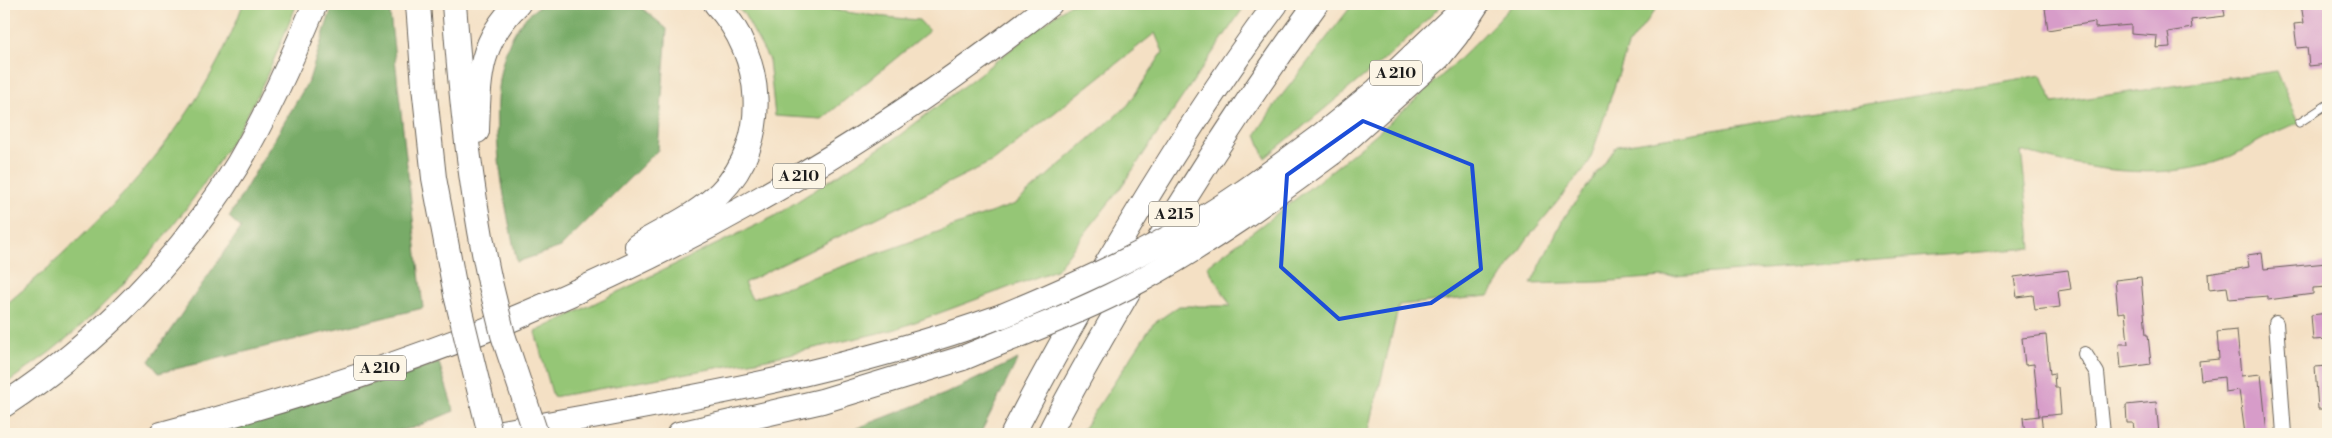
<svg xmlns="http://www.w3.org/2000/svg" width="2332" height="438" font-family="'Libre Bodoni',serif">
<rect width="100%" height="100%" fill="#fcf5e5"/>
<filter id="ink" filterUnits="userSpaceOnUse"><feTurbulence type="fractalNoise" baseFrequency=".02" numOctaves="2"/><feDisplacementMap in="SourceGraphic" scale="10" xChannelSelector="R" yChannelSelector="G"/><feConvolveMatrix kernelMatrix="1 2 1 2 8 2 1 2 1" color-interpolation-filters="sRGB"/></filter>
<filter id="wash" filterUnits="userSpaceOnUse"><feTurbulence type="fractalNoise" baseFrequency=".0096" numOctaves="4" result="noise"/><feDisplacementMap in="SourceGraphic" scale="20" xChannelSelector="R" yChannelSelector="G"/><feGaussianBlur stdDeviation="1.12" result="paint"/><feColorMatrix in="noise" values="0 0 0 0 0 0 0 0 0 0 0 0 0 0 0 0 0 1.4 0 .05"/><feComposite in="paint" operator="in"/></filter>
<g filter="url(#wash)">
<rect width="100%" height="100%" fill="#f4e0c4"/>
<g fill="#95c676" stroke="#587149" fill-rule="evenodd">
<path d="M243,4H297C280,44 264,87 242,124C194,206 125,293 50,352C35,363 19,374 4,385V306C102,224 199,127 243,4Z"/>
<path d="M732,4C753,4 781,0 801,4C840,12 879,17 919,20L929,31L822,119L775,116L769,60L744,14Z"/>
<path d="M1070,4H1246L1119,190L1056,270L896,329L767,359L553,397L535,332L773,217L900,135ZM1155,33L1163,52L1128,105L1015,204L752,299L744,283L995,160Z"/>
<polygon points="1353,4 1443,4 1392,53 1265,158 1256,134 1279,99"/>
<path d="M1513,4H1660L1628,46L1589,163L1527,239L1489,296L1399,305L1368,434H1080L1153,324L1179,306H1231L1207,266C1315,186 1422,103 1513,4Z"/>
<path d="M2277,71L2299,123C2271,131 2248,150 2220,161C2163,182 2078,169 2021,151L2032,248L1599,282L1531,284L1563,219L1617,146L2042,75L2053,103Z"/>
</g>
<g fill="#78ab67" stroke="#4a6442">
<polygon points="333,4 391,4 390,14 423,308 159,373 149,361 241,228 229,217 309,80"/>
<path d="M543,4H637L667,29L658,150L561,247L517,262C503,194 468,47 543,4Z"/>
<polygon points="1018,359 980,434 842,434 945,394"/>
<polygon points="439,363 454,411 413,428 380,434 206,434"/>
</g>
<g id="blocks">
<g fill="#d79cc9">
<polygon points="2053,4 2223,4 2225,16 2191,20 2192,28 2168,32 2170,47 2156,48 2157,36 2131,34 2131,25 2095,28 2095,22 2048,30 2045,8 2054,7"/>
<polygon points="2301,4 2328,4 2328,64 2309,66 2307,47 2297,48 2294,24 2304,23"/>
<polygon points="2262,253 2264,269 2327,263 2328,287 2313,288 2313,294 2268,300 2268,296 2229,299 2227,287 2209,289 2208,274 2249,267 2247,255"/>
<polygon points="2068,270 2071,289 2058,291 2060,307 2035,310 2033,295 2017,297 2014,277"/>
<polygon points="2141,277 2146,335 2148,335 2151,364 2121,368 2119,344 2128,344 2125,312 2118,313 2115,280"/>
<polygon points="2328,313 2328,339 2313,340 2311,315"/>
<polygon points="2237,330 2241,376 2261,374 2267,434 2245,434 2239,390 2225,392 2224,377 2201,380 2199,361 2219,359 2217,332"/>
<polygon points="2046,335 2050,374 2054,373 2055,388 2059,388 2061,414 2041,416 2043,432 2025,434 2023,418 2039,416 2034,364 2025,365 2022,338"/>
<polygon points="2328,366 2328,409 2318,409 2315,367"/>
<polygon points="2156,402 2159,434 2135,434 2133,423 2127,423 2126,405"/>
</g>
</g>
</g>
<g filter="url(#ink)">
<use href="#blocks" fill-opacity="0" stroke="#686157" stroke-width="1"/>
<g fill="none" stroke-linecap="round" stroke-linejoin="round">
<g stroke="#686157" stroke-width="9">
<polyline id="service" points="2299,123 2328,104"/>
</g>
<g stroke="#686157" stroke-width="16">
<g id="minor">
<polyline points="2276,323 2284,434"/>
<polyline points="2085,354 2097,373 2103,434"/>
</g>
</g>
<g stroke="#686157" stroke-width="26">
<g id="motorway">
<polyline points="418,4 424,86 434,178 456,295"/>
<path d="M454,4C461,97 470,190 490,282"/>
<path d="M477,131C479,79 478,42 518,4"/>
<polyline points="1319,137 1377,90 1463,8"/>
<polyline points="1332,153 1439,57 1456,36 1477,4"/>
<path d="M637,246C665,229 696,216 720,193C772,141 764,55 716,4"/>
<path d="M4,405C98,343 179,261 238,164C268,113 292,59 315,4"/>
<path d="M161,434C285,402 409,363 527,313C714,234 891,130 1050,4"/>
<path d="M491,434C664,403 836,376 1002,316"/>
<polyline points="679,434 822,401 963,358"/>
<path d="M1013,434C1042,376 1074,321 1106,265C1159,175 1214,87 1276,4"/>
<path d="M1049,434C1073,386 1101,339 1128,292C1186,193 1248,97 1316,4"/>
</g>
</g>
<use href="#service" stroke="#fff" stroke-width="7"/>
<use href="#minor" stroke="#fff" stroke-width="14"/>
<use href="#motorway" stroke="#fff" stroke-width="24"/>
<g stroke="#686157" stroke-width="26" stroke-linecap="butt">
<g id="motorway-bridge">
<polyline points="490,282 503,335 536,434"/>
<polyline points="456,295 490,434"/>
<path d="M1002,316C1084,282 1168,244 1242,193C1268,175 1293,156 1319,137"/>
<path d="M963,358C1023,333 1084,311 1141,280C1209,243 1270,199 1332,153"/>
</g>
</g>
<use href="#motorway-bridge" stroke="#fff" stroke-width="24"/>
</g>
</g>
<path fill="none" stroke="#1d4ed8" stroke-width="4" stroke-linejoin="round" d="M1363,121L1472,165L1481,269L1431,303L1339,319L1281,267L1287,175Z"/>
<g text-anchor="middle" stroke-width="4" stroke-linejoin="round" paint-order="stroke">
<g fill="#fcf5e5" stroke="#5f5d58" stroke-width="1">
<rect x="1370" y="60.5" width="52" height="25" rx="4"/>
<rect x="773" y="163.5" width="52" height="25" rx="4"/>
<rect x="1149" y="201.5" width="50" height="25" rx="4"/>
<rect x="354" y="355.5" width="52" height="25" rx="4"/>
</g>
<g font-size="15" font-weight="bold" fill="#1c1c1c">
<text x="1396" y="78">A 210</text>
<text x="799" y="181">A 210</text>
<text x="1174" y="219">A 215</text>
<text x="380" y="373">A 210</text>
</g>
</g>
<rect width="2332" height="438" fill="none" stroke="#fcf5e5" stroke-width="20"/>
</svg>
